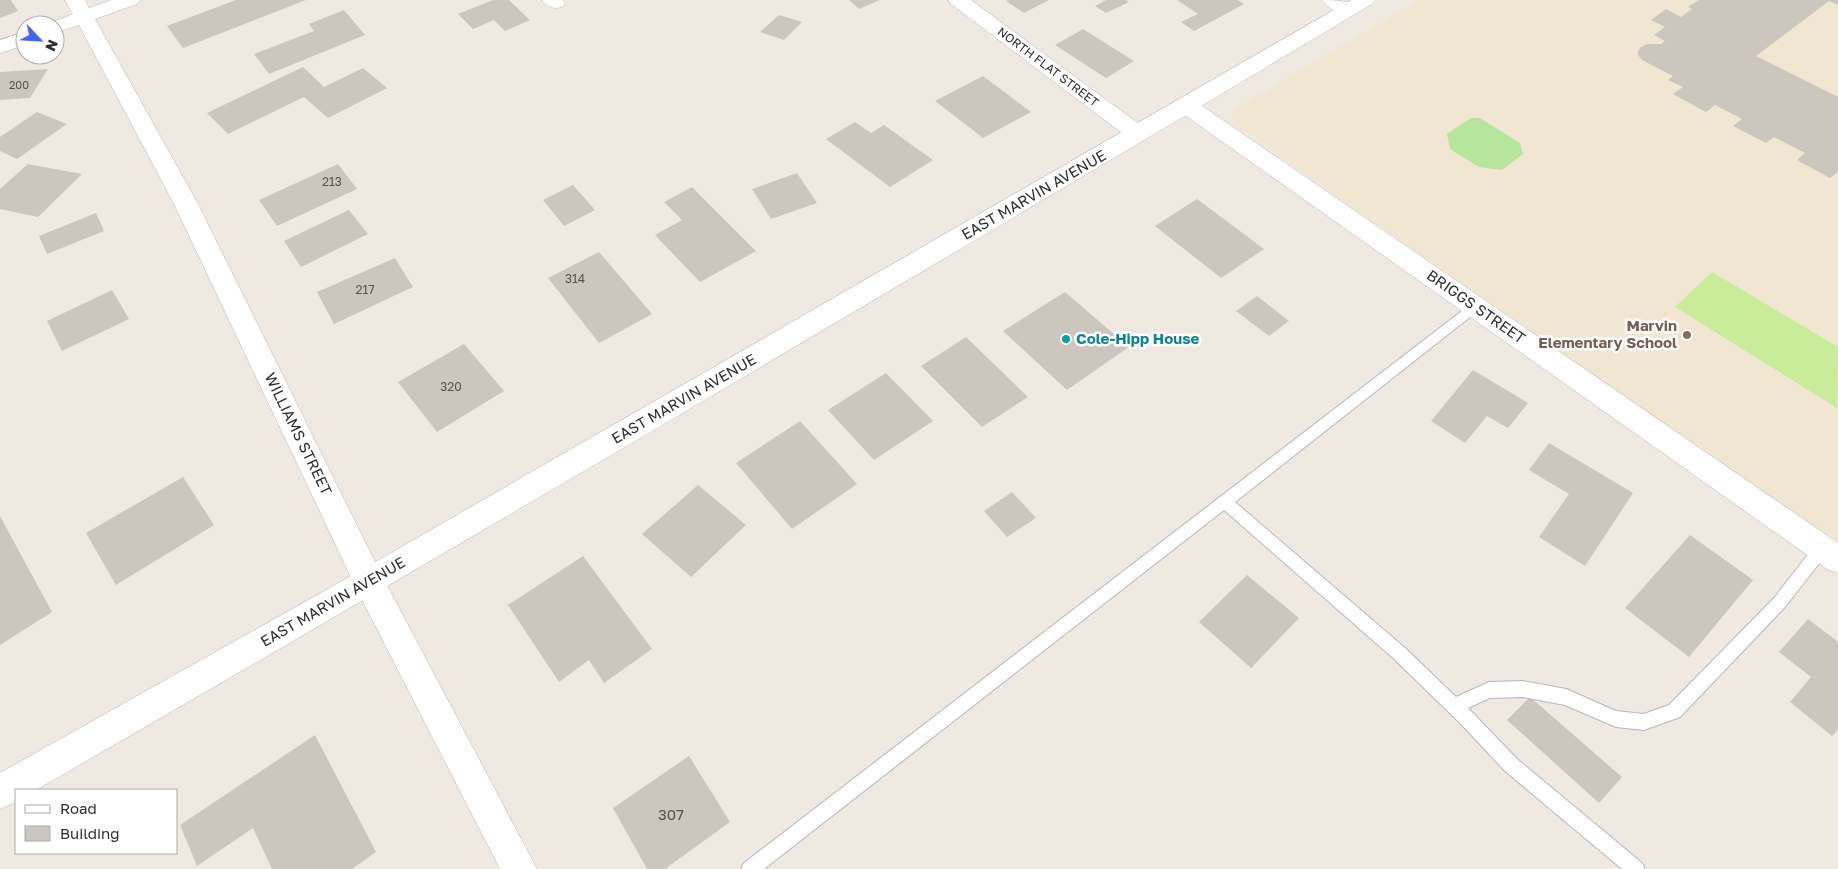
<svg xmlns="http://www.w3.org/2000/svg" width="1838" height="869" font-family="'Golos Text',sans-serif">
<rect width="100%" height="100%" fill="#efe9e1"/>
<polygon fill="#f0e6d1" points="1419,0 1838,0 1838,547 1234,124 1231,117 1234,110"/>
<polygon fill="#b6e59e" points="1471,118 1480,118 1520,143 1523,154 1502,170 1479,167 1450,149 1447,134"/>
<polygon fill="#c9ec9a" points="1712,272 1838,347 1837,408 1675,307"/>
<g fill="#cbc7bf">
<polygon points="0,0 11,0 18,11 0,18"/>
<polygon points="236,0 306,0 183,48 167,26"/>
<polygon points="493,0 509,0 530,20 505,31 494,20 473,29 458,14"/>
<polygon points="849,0 880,0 859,9"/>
<polygon points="1009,0 1049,0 1024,13 1006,1"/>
<polygon points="1106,0 1126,0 1129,2 1106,13 1095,6"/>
<polygon points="1177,0 1238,0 1244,4 1194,31 1181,22 1198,14"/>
<polygon points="1699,0 1838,0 1838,5 1829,1 1756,56 1838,97 1838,172 1830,178 1797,160 1805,153 1774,137 1766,143 1733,126 1742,119 1715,105 1706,112 1673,94 1683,87 1668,80 1673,76 1642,60 1638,55 1638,51 1641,47 1647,44 1661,44 1665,41 1654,35 1665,27 1651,20 1666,9 1681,17 1692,9 1688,7"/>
<polygon points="344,10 365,35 269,74 254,54 314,31 309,24"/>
<polygon points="779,15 802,22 784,40 760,32"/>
<polygon points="1083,29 1134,61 1106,78 1055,45"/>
<polygon points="303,67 324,87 363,68 387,88 328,118 304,97 228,134 207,113"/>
<polygon points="48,69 30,98 0,100 0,72"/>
<polygon points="983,76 1031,112 983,138 935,101"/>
<polygon points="37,112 67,124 17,159 0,151 0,137"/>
<polygon points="855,122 871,133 884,125 933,160 890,187 826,139"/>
<polygon points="28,164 82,174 38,217 0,209 0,189"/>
<polygon points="338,164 357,189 277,226 259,200"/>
<polygon points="797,173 817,203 771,219 752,189"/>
<polygon points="573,185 595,210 564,226 543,200"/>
<polygon points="692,187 756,251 700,282 655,235 682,220 664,202"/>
<polygon points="1197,199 1264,249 1221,278 1155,226"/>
<polygon points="349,210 368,234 301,267 284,241"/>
<polygon points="96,213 104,231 47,254 39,236"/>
<polygon points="599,252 652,314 599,343 548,278"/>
<polygon points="395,258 413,287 334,324 317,292"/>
<polygon points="112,290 129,319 62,351 47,321"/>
<polygon points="1065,292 1129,347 1067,390 1003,331"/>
<polygon points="1257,296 1289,321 1269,336 1236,311"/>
<polygon points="966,337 1028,397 982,427 921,366"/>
<polygon points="464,344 504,391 437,432 398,382"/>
<polygon points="1473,370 1528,403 1508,428 1487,416 1465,443 1431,421"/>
<polygon points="886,373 933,421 874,460 828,410"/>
<polygon points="800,421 857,484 792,529 736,463"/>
<polygon points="1549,443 1633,493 1585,566 1539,537 1569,494 1529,470"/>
<polygon points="183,477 214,525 116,585 86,533"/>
<polygon points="698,485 746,525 691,577 642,534"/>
<polygon points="1012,492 1036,518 1007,537 984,511"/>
<polygon points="0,516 52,612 0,645"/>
<polygon points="1690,535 1753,580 1689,657 1625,608"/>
<polygon points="583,556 652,649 604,683 589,660 559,682 508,605"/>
<polygon points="1247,575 1299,618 1251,668 1199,622"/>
<polygon points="1808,619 1838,642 1838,729 1832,736 1790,702 1811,677 1779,652"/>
<polygon points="1530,697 1622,777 1599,803 1507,720"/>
<polygon points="315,735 376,852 352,869 272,869 253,828 197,866 180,825"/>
<polygon points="689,756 730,822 665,869 647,869 613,808"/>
</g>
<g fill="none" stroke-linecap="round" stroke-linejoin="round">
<g stroke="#b4b7c1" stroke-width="2">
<polygon id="lane" points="1475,302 1479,304 1481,307 1479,310 1235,502 1405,648 1456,697 1489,682 1523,681 1566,689 1616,711 1644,714 1669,705 1775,597 1816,544 1821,542 1838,543 1838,557 1825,556 1785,607 1680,717 1644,730 1616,727 1565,705 1523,697 1490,698 1468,708 1517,759 1642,863 1645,869 1622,869 1505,771 1461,724 1393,658 1224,510 764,869 741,869 744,863 1471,304"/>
</g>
<g stroke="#b4b7c1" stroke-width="1">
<g id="street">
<polygon points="65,0 85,0 89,8 111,0 140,0 137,4 95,19 198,204 380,572 537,869 500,869 358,592 174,204 79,25 55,33 55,25 46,25 73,14"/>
<path d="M542,0H563L565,3L562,7C553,9 548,8 542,0Z"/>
<polygon points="948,0 971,0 1146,129 1149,134 1146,139 1138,141 1130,139 951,4"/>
<path d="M1322,0C1335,0 1350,0 1358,9L1355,13C1344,16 1329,10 1322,0Z"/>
<polygon points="25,32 25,45 0,53 0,40"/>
<polygon points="1187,99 1195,101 1838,543 1838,573 1827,569 1179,111 1176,106 1179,101"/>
</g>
</g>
<g stroke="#b4b7c1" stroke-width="1">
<path id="secondary" d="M1351,0H1375L1372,4C928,269 483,532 36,790H16V802L0,809V773L358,572Z"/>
</g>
<use href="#lane" fill="#fff" fill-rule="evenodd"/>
<use href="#street" fill="#fff" fill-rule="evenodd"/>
<use href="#secondary" fill="#fff" fill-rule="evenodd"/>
</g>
<circle fill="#8d6e63" stroke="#fff" stroke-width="2" cx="1687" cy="335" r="5"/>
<circle fill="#0f9aa8" stroke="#fff" stroke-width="2" cx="1066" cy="339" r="5"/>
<g text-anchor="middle" stroke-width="5" stroke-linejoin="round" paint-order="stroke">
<g font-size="11" fill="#555452">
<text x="19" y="89">200</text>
</g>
<g font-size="12" fill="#2e2e2e" stroke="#fff">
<text transform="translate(1048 67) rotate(37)" y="4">NORTH FLAT STREET</text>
</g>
<g font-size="12" fill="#555452">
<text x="332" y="186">213</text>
<text x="575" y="283">314</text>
<text x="365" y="294">217</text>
<text x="451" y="391">320</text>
</g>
<g font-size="15" fill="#2e2e2e" stroke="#fff">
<text transform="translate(1034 195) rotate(-30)" y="5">EAST MARVIN AVENUE</text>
<text transform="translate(1476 307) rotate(35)" y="5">BRIGGS STREET</text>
<text transform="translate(684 399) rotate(-30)" y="5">EAST MARVIN AVENUE</text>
<text transform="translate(298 434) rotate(64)" y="5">WILLIAMS STREET</text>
<text transform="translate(333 602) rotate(-30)" y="5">EAST MARVIN AVENUE</text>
</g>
<g font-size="15" font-weight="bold" fill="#785e54" stroke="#fff" text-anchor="end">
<text x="1677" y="331">Marvin<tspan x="1677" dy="17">Elementary School</tspan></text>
</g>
<g font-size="15" font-weight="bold" fill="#0d838f" stroke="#fff" text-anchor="start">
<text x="1076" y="344">Cole-Hipp House</text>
</g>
<g font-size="15" fill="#555452">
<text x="671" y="820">307</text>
</g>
</g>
<rect x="15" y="789" width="162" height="65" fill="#ffffff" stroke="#ababab"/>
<rect x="25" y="805" width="25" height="8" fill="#ffffff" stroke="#ababab"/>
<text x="60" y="814" font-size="15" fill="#2e2e2e">Road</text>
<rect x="25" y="826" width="25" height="15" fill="#cbc7bf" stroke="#ababab"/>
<text x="60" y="839" font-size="15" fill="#2e2e2e">Building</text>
<g transform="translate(40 40) rotate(115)"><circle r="24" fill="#ffffff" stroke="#ababab"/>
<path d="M0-4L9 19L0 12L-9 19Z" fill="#4264fb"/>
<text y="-8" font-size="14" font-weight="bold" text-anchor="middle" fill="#2e2e2e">N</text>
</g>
</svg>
